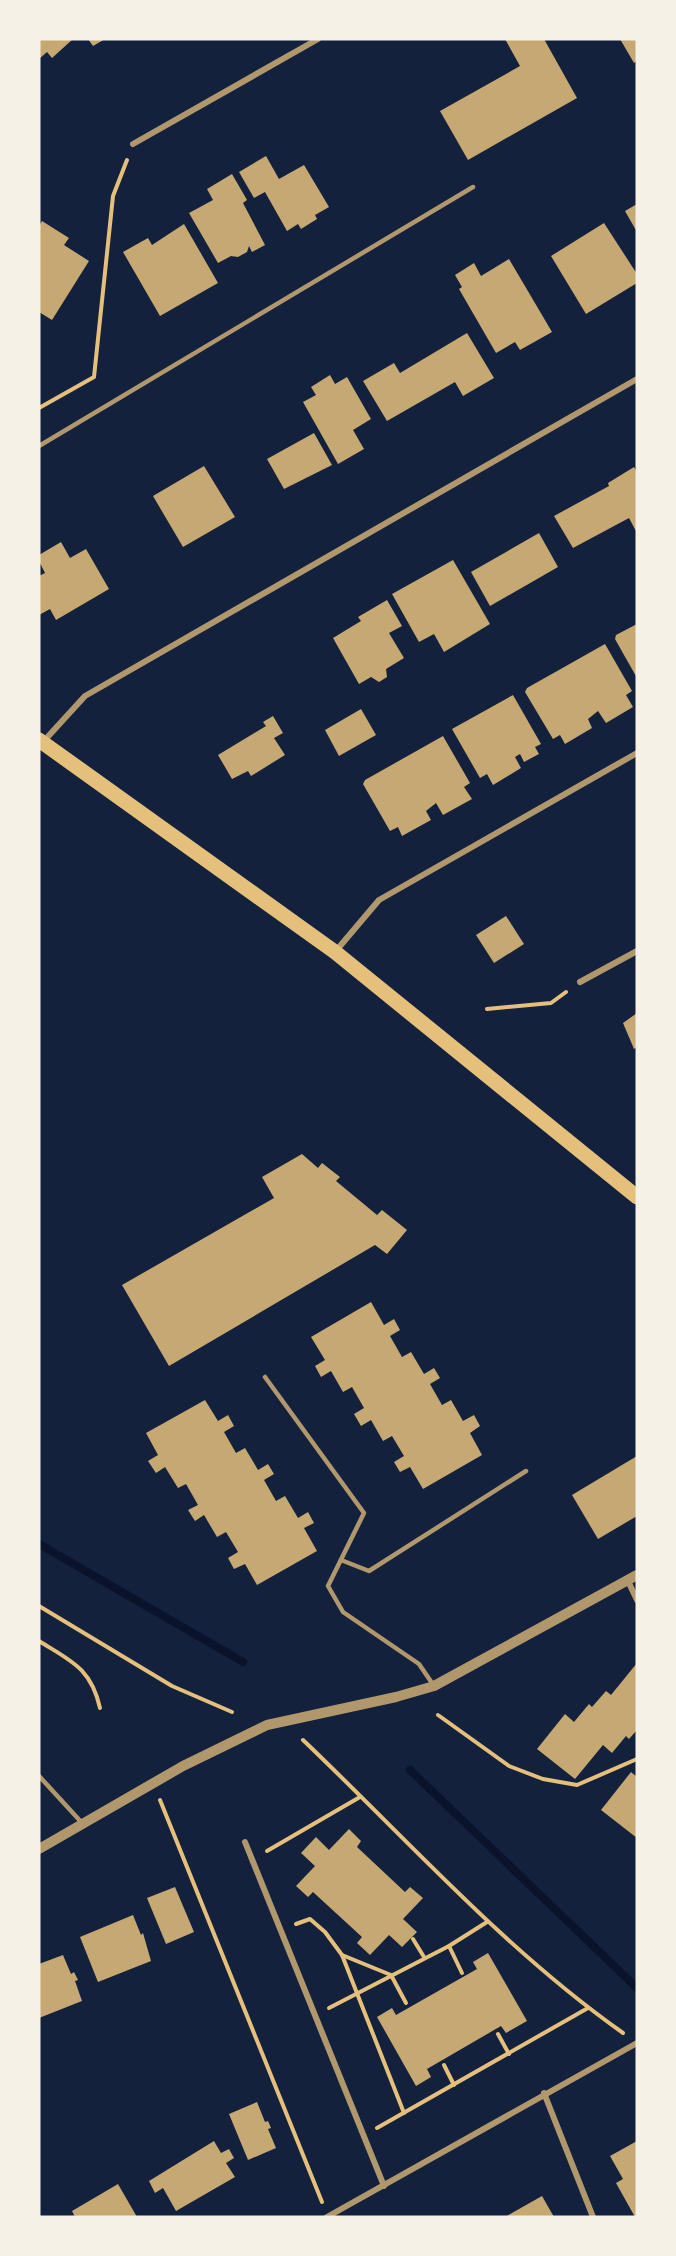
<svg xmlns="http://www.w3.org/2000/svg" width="676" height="2256" font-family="'PT Sans',sans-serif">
<rect width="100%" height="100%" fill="#14213d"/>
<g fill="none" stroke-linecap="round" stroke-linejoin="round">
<g stroke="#0b132b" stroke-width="8">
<polyline points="39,1544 243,1662"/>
<polyline points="410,1770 637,1988"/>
</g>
</g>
<g fill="#c6a872">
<polygon points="39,39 73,39 52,58 47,52 39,59"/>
<polygon points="88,39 105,39 93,46"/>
<polygon points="505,39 544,39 577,98 468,160 440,111 520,66"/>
<polygon points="620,39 637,39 637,61 634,63"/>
<polygon points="266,156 279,179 304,165 329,207 315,215 317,219 301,229 298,224 287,231 265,192 254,198 239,172"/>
<polygon points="232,174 247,200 243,203 265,245 252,252 249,246 247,252 238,257 231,256 218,263 189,213 213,200 207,189"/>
<polygon points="637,204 637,232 625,211"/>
<polygon points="42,221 69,238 64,245 89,261 52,320 39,312 39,226"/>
<polygon points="604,223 637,274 637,283 586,314 551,256"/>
<polygon points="184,224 218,283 160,316 123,252 148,238 152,245"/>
<polygon points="509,259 552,332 520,350 515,342 496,353 459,289 462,287 455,275 474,263 481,276"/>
<polygon points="467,333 494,378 463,396 455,382 387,421 363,381 394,363 400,373"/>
<polygon points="330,375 335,384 347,377 371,419 353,430 364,449 338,464 303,402 316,395 311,387"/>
<polygon points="314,433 332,465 284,489 267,459"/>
<polygon points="204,466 235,517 183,547 153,496"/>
<polygon points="634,467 637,472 637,533 629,518 573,548 554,516 609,486 608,483"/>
<polygon points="539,533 558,567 490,606 471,572"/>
<polygon points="61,542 70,558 86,549 109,589 56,620 50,609 39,615 39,576 45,573 39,561 39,555"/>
<polygon points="453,560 490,624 444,652 434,634 419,642 392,594"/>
<polygon points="387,600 402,626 389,633 404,658 386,669 387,677 379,682 371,677 359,684 333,638 361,621 358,617"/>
<polygon points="637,624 637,678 615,639 616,635"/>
<polygon points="605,644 632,691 626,695 633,707 606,723 598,711 588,719 592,728 565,744 560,735 553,739 525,692 527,688"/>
<polygon points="513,695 541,744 535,747 539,754 524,762 520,754 515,757 521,768 493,785 487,774 480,778 452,729"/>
<polygon points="361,709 376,735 339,756 325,730"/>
<polygon points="273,716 283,733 274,738 285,755 251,776 248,771 232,779 218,755 266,726 263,722"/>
<polygon points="443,736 470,783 464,787 472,799 443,815 436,803 426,811 431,820 402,836 398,827 390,831 363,784 365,780"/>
<polygon points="506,916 524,944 494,963 476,935"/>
<polygon points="637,1013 637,1047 634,1049 623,1023"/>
<polygon points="302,1154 318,1168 322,1163 340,1177 336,1181 377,1215 382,1210 407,1230 387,1254 375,1245 169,1366 122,1285 274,1198 262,1177"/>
<polygon points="371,1302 384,1325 394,1319 400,1330 390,1336 402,1357 411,1352 424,1374 434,1368 440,1378 430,1384 442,1405 451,1400 463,1421 474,1415 480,1426 470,1433 482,1455 423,1489 410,1467 400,1472 394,1462 404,1456 392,1436 383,1441 371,1420 361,1426 354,1414 364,1408 352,1387 343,1392 331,1371 321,1377 315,1366 325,1360 311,1337"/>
<polygon points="205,1400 218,1421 228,1415 234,1426 224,1432 236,1453 245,1448 258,1470 268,1464 274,1474 264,1480 276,1501 285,1496 298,1518 308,1512 314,1523 304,1528 317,1551 257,1585 245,1564 234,1569 228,1558 238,1552 226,1532 217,1537 204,1515 195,1521 188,1510 198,1505 186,1484 178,1488 165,1467 156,1473 148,1461 158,1455 146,1433"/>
<polygon points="637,1456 637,1516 598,1539 572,1495"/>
<polygon points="637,1663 637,1730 629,1739 626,1736 612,1753 603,1745 575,1779 537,1749 565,1714 574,1722 589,1704 592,1707 606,1691 611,1695"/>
<polygon points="631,1772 637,1777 637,1838 601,1810"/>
<polygon points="349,1829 361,1841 357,1847 405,1892 410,1887 423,1898 403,1919 417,1932 402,1947 389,1935 370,1955 357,1943 362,1937 313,1892 308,1897 296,1886 315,1866 301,1853 316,1837 329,1850"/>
<polygon points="175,1887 194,1932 166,1944 147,1898"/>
<polygon points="133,1915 141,1935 143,1933 151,1961 98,1982 80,1937"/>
<polygon points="488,1953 527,2021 506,2033 501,2026 427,2069 431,2077 416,2086 377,2017 392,2008 396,2015 477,1969 473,1962"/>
<polygon points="63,1955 71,1974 74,1972 78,1980 75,1981 82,2001 39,2018 39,1964"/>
<polygon points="257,2102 265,2122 268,2121 271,2128 268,2129 276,2148 248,2160 229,2114"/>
<polygon points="214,2141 221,2153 229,2149 234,2158 226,2163 235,2177 176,2211 163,2188 155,2193 149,2181"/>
<polygon points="637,2141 637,2217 635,2217 616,2183 623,2179 610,2156"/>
<polygon points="118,2184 137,2217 75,2217 72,2211"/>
<polygon points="542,2196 554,2217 505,2217"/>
</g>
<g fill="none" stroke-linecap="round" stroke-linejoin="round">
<g stroke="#e5c07b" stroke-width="4">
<polyline points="39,408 94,377 113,196 127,160"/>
<polyline points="487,1009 551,1003 566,992"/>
<polyline points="39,1606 172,1686 232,1712"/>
<path d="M39,1641C71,1661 91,1668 100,1708"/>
<polyline points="438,1715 509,1766 543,1779 577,1785 637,1759"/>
<path d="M303,1740C408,1840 504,1949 623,2033"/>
<polyline points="160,1800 322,2202"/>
<polyline points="267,1851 360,1797"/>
<polyline points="296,1924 310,1919 325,1932 342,1955 391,1975 406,2003"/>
<polyline points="413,1939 424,1957"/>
<polyline points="449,1946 462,1973"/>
<polyline points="342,1955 404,2113"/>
<polyline points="329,2008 449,1946 487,1922"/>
<polyline points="498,2034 509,2054"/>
<polyline points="444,2065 454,2085"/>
<polyline points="377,2128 588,2008"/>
</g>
<g stroke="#b1986c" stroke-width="4.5">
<polyline points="39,446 473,187"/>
<polyline points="265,1377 364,1513 328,1586 343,1612 419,1664 434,1686"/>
<polyline points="341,1560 369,1571 526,1471"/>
<polyline points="39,1776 83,1824"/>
</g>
<g stroke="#b1986c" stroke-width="6">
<polyline points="133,144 318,39"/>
<polyline points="43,742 85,696 637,379"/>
<polyline points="335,952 379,900 637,753"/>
<polyline points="580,982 637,951"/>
<polyline points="628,1581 637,1600"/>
<polyline points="245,1842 384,2186"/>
<polyline points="544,2093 593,2217"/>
<polyline points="327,2217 637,2043"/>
</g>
<polyline stroke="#b1986c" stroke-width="10" points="39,1849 183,1766 267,1725 396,1697 434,1686 637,1575"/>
<polyline stroke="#e5c07b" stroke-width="15" points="39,740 335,952 637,1197"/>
</g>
<rect width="676" height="2256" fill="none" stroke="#f6f1e7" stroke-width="81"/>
</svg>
